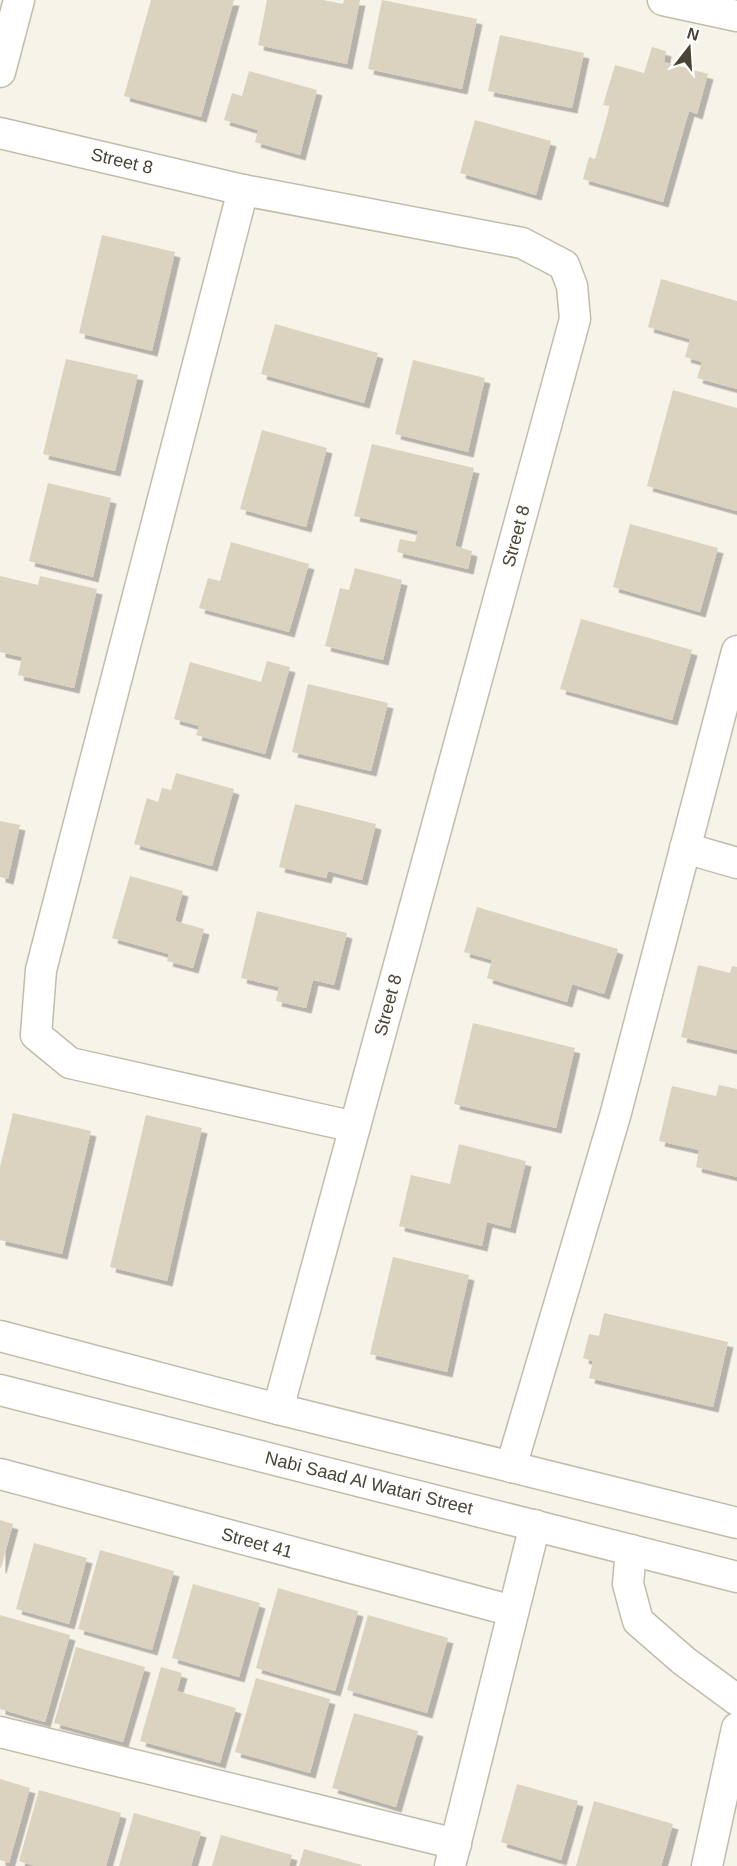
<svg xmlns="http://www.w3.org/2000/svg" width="737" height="1866" font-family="Helvetica,sans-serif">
<defs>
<filter id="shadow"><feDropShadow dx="5.5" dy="5.5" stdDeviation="0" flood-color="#0004"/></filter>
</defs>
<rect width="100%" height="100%" fill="#f6f3e8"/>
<g fill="#dbd3bf" filter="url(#shadow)">
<polygon points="151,0 234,0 201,117 124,96"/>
<polygon points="267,0 323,0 343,4 344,0 360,0 347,64 258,45"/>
<polygon points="382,0 477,19 462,89 368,69"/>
<polygon points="500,35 584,53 572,108 488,91"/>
<polygon points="652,47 666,51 664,62 708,74 697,114 689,111 663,202 583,179 589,157 595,159 610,106 603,105 615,65 644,73"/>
<polygon points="249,71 317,90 300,155 255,142 258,130 224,120 232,93 242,96"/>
<polygon points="475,120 551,141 536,195 460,173"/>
<polygon points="102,235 175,252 152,351 79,333"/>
<polygon points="661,279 737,301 737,389 697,378 702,362 685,357 690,339 648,327"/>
<polygon points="275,324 378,353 364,403 261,374"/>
<polygon points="66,359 138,375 115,471 43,454"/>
<polygon points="413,360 485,378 468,452 395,434"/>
<polygon points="673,390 737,408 737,511 647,486"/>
<polygon points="262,430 327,448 306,527 240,509"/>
<polygon points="372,444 474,468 455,546 472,551 468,569 397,552 400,539 415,542 418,531 354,516"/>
<polygon points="48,483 111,498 93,577 29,561"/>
<polygon points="630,524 718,548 700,612 613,587"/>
<polygon points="231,542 309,564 289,632 199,608 208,578 220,581"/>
<polygon points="355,568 402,580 383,660 325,646 340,588 349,590"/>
<polygon points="0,576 38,585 40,576 97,589 74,688 18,675 22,657 0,652"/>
<polygon points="581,619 692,650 672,720 560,689"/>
<polygon points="267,661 290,667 265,754 196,735 199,726 174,719 190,662 261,682"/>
<polygon points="308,684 388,703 371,771 292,752"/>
<polygon points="176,773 234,789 212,866 134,844 147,798 158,802 162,788 171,790"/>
<polygon points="295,804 376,824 362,880 328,871 326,878 279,867"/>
<polygon points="0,821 20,825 8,879 0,877"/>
<polygon points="130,876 183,891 175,921 204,929 193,968 167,961 169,954 112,938"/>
<polygon points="477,907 618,949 604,994 572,984 567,1002 487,978 492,960 464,952"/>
<polygon points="257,911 347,933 334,985 313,980 306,1008 276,1001 279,987 241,978"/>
<polygon points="698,965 730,973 732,966 737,967 737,1050 681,1037"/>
<polygon points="473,1023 575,1048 556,1128 454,1104"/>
<polygon points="719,1085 737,1089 737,1177 696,1167 699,1150 659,1141 672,1086 716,1096"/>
<polygon points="13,1113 91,1131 62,1254 0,1240 0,1167"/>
<polygon points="146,1115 202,1128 167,1281 110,1267"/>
<polygon points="459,1144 526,1161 510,1228 487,1222 482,1246 399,1226 411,1175 450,1184"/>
<polygon points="393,1257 469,1275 447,1372 370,1354"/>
<polygon points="604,1313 728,1342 713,1407 589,1378 593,1361 583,1358 589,1334 599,1336"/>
<polygon points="0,1520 13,1524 1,1568 0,1567"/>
<polygon points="34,1543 87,1558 69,1624 16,1609"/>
<polygon points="100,1550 174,1571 152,1650 78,1629"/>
<polygon points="193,1584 260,1603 239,1677 172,1658"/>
<polygon points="278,1588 358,1611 335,1691 256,1668"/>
<polygon points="0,1615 70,1635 45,1722 0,1709"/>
<polygon points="368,1615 448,1638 427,1713 347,1690"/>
<polygon points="76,1647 145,1667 123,1742 54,1723"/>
<polygon points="161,1667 182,1673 177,1691 236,1708 220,1763 140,1741"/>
<polygon points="256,1678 330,1699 310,1773 235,1752"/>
<polygon points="354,1713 418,1731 396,1807 332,1788"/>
<polygon points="0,1779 30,1788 9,1863 0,1860"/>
<polygon points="517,1784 578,1801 561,1860 501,1842"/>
<polygon points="39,1790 121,1813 106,1866 35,1866 19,1861"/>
<polygon points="594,1801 673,1824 661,1866 576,1866"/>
<polygon points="134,1813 201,1832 191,1866 119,1866"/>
<polygon points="221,1835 292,1855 289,1866 212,1866"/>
<polygon points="304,1849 362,1865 362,1866 299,1866"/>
</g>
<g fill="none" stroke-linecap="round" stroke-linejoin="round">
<g stroke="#c2bcaa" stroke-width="33">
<g id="minor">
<polyline points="663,0 737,16"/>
<polyline points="0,72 19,0"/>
<polyline points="0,133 243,190 522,243 564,265 572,286 575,319 278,1409"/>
<polyline points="243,190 41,970 36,1035 70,1063 355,1127"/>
<polyline points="685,848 737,863"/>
<polyline points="0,1336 278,1409 737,1523"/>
<polyline points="0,1390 737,1577"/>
<polyline points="511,1467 615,1116 737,651"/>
<polyline points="0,1474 513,1611"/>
<polyline points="631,1550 628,1584 638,1621 684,1661 737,1700"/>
<polyline points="0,1732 456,1844"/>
<polyline points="450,1866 535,1525"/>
<polyline points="707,1866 737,1728"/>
</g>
</g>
<use href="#minor" stroke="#fff" stroke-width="30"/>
</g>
<g text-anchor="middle" stroke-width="4.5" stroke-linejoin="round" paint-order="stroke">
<g font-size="18" fill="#4a4436" stroke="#fff">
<text transform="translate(122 161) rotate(13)" y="6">Street 8</text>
<text transform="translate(516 536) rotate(-75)" y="6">Street 8</text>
<text transform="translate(388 1005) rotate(-75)" y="6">Street 8</text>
<text transform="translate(369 1483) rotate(14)" y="6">Nabi Saad Al Watari Street</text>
<text transform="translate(257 1543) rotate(15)" y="6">Street 41</text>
</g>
</g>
<g transform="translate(689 48) rotate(17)" stroke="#ffffff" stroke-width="4.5" paint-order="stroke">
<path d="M0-4.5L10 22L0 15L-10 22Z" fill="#4a4436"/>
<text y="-9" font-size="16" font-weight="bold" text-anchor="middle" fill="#4a4436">N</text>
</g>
</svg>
